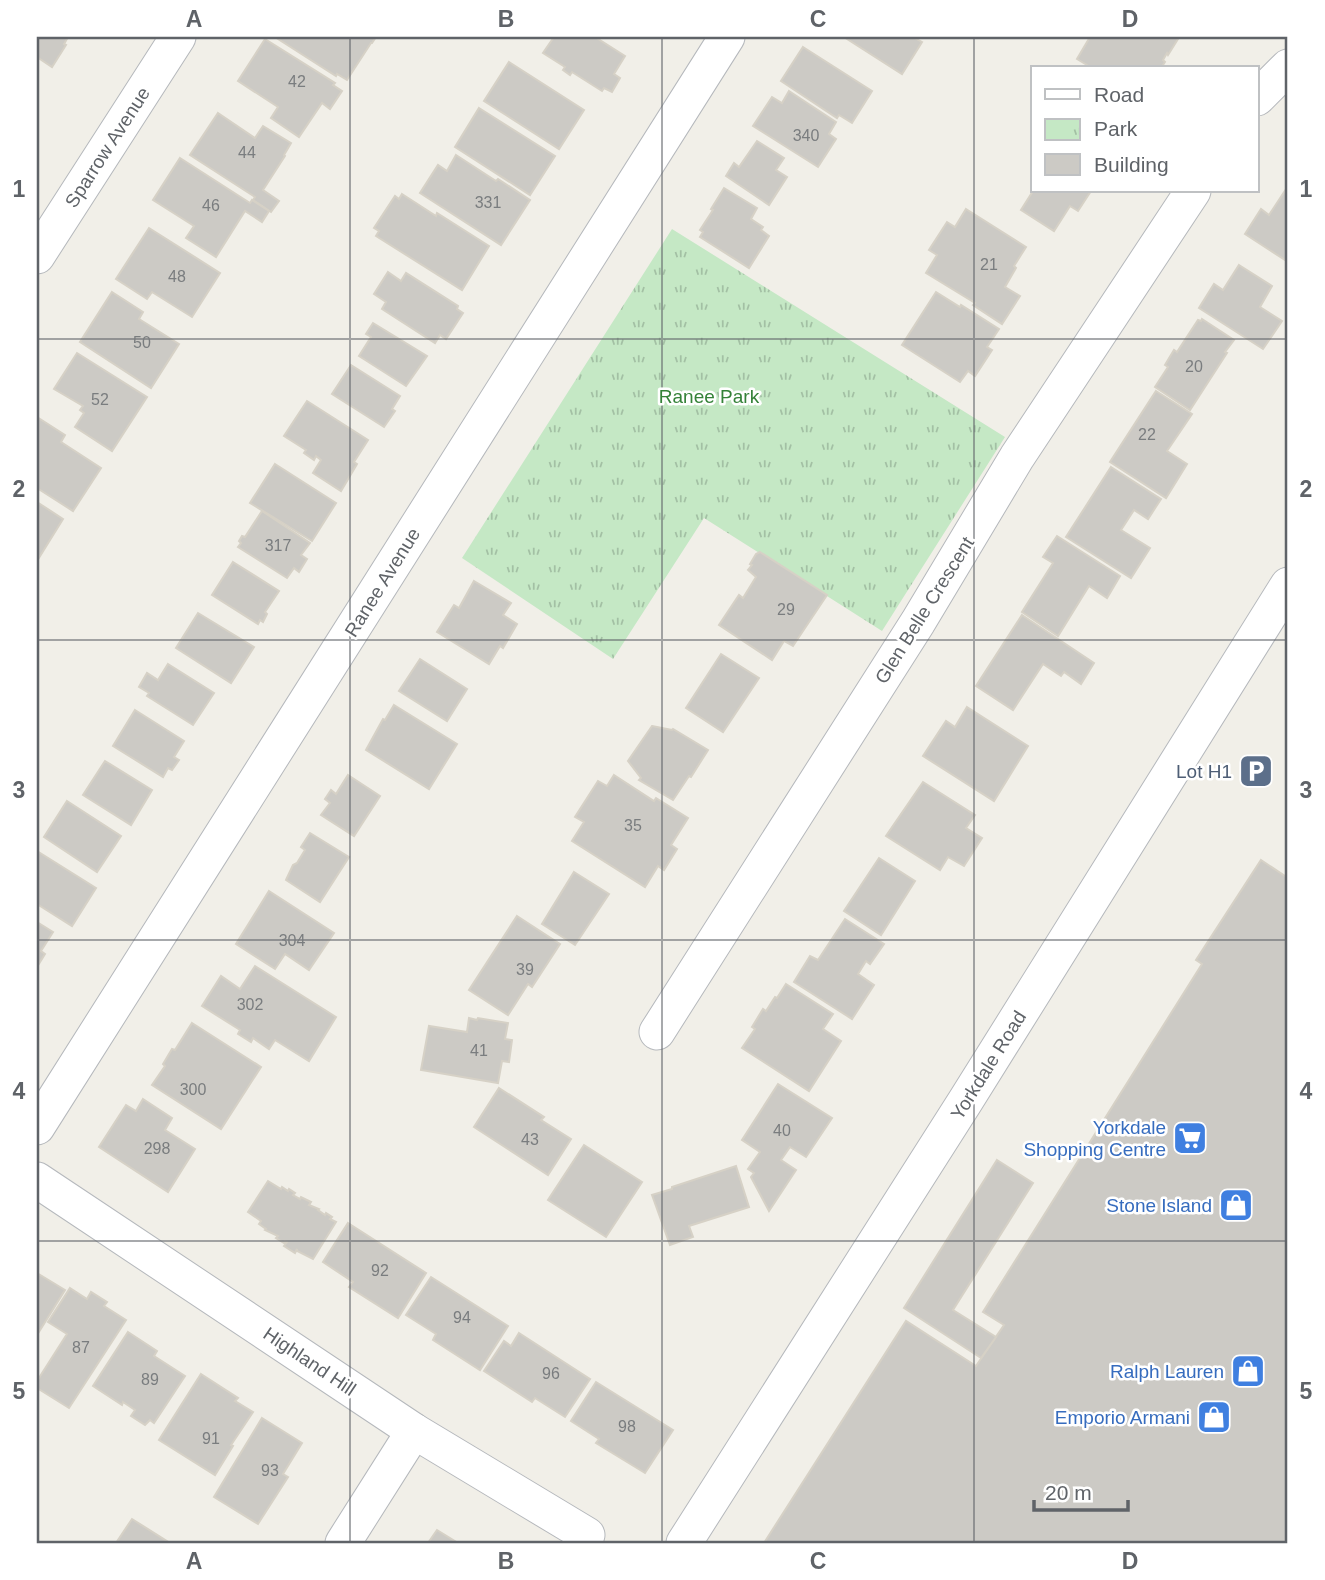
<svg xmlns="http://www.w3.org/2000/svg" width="1325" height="1580" font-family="Helvetica,sans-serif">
<defs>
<pattern id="park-tufts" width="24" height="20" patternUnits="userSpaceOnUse" patternTransform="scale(1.75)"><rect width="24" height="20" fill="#c5e8c5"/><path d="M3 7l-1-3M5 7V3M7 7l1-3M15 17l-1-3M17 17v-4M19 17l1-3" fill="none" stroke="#a3c0a4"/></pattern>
</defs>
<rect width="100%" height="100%" fill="#f1efe8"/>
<polygon fill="url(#park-tufts)" points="672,229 1005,437 882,631 704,518 613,659 462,558"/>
<g fill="#cccac5" stroke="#d6d1c6" stroke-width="2">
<polygon points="37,37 68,37 64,44 66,45 52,67 37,57"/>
<polygon points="275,37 376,37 372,43 371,43 347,80 337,74 336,76"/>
<polygon points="554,37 595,37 625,56 614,74 620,78 612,92 604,88 602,91 572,72 570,75 563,70 565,67 543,53"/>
<polygon points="844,37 913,37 922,42 902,74"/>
<polygon points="1090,37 1177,37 1178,39 1168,55 1167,53 1163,60 1165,62 1161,68 1092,68 1077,59"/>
<polygon points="265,39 335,83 333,85 342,91 330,109 322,103 299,137 271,118 278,107 238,81"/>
<polygon points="803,47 872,91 852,123 839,115 837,118 781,81"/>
<polygon points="509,62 584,110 559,149 484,101"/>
<polygon points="789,91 836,122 829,134 836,139 818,167 753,126 772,97 782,103"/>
<polygon points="479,108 555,156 530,195 455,147"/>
<polygon points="218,113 255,138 263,126 291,143 284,155 285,156 263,190 279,201 271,212 253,200 255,197 190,155"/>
<polygon points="757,141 784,158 776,170 787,177 769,205 726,176 734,163 739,167"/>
<polygon points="456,155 496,181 498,179 530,200 501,245 420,193 438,165 447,171"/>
<polygon points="180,158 250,203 252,200 269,211 262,222 245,211 216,257 186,238 194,226 153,200"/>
<polygon points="1288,186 1288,262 1245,234 1261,209 1269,215"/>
<polygon points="724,188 757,208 751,219 763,227 761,230 769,236 749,268 700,237 703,232 700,230 713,210 711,209"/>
<polygon points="1033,191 1091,191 1078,211 1070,206 1054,231 1021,210"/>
<polygon points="402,194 436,216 437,213 489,246 462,290 376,236 379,231 374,228 395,196 399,199"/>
<polygon points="966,209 1026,247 1014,266 1016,268 1005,287 1020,296 1002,324 973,305 975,303 926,273 937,255 929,250 947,222 955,227"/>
<polygon points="149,228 220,273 192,317 152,292 147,299 116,279"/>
<polygon points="1239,265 1272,286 1260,307 1282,321 1263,349 1199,308 1214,284 1223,290"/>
<polygon points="388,272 401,281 406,273 458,306 457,309 463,313 446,339 440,335 435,343 382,309 386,302 374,294"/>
<polygon points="112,292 143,312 139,319 179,344 151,388 80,342"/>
<polygon points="936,292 960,307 961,305 999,329 987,347 992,350 975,376 968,371 960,382 902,345"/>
<polygon points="1202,319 1234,340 1225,352 1227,353 1190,410 1155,387 1168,367 1165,365 1174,350 1177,352 1198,320 1201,321"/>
<polygon points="373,323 427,356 406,386 359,356 371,337 366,334"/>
<polygon points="77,353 147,397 112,451 75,427 84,413 80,410 83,406 54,389"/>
<polygon points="351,365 400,396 392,409 395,411 384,427 332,394"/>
<polygon points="1156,391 1192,414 1167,451 1187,464 1166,498 1110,462"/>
<polygon points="307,401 368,440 354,462 357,464 341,491 313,473 321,460 316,456 314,460 304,453 306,450 284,436"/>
<polygon points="37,417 65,435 61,442 101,468 73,511 37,488"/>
<polygon points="275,464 336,503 312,541 250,503"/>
<polygon points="1111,467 1161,499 1148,519 1134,510 1121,530 1150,548 1131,578 1066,537"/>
<polygon points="37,502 63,519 37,561"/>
<polygon points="262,511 310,543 301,555 307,559 299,572 294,568 287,578 238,547 241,543 239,541 242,536 245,537"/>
<polygon points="1057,536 1120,576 1107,598 1089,586 1058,636 1022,612 1053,563 1043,557"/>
<polygon points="760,552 827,595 793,646 784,641 772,660 719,625 739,595 743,598 756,577 748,570 752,565 750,564 756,554"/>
<polygon points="233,562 279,591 265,612 267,614 263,622 260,620 258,624 212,595"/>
<polygon points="474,581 511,603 503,615 517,624 503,648 500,646 489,664 437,632 454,605 459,608"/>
<polygon points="198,613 254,647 231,683 176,648"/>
<polygon points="1022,615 1094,663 1081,684 1064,672 1061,676 1043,664 1013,710 976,686"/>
<polygon points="721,654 759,678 723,732 686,708"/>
<polygon points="420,659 467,689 447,721 399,691"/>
<polygon points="168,664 214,693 193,725 147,696 149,693 139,687 147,673 158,680"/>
<polygon points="394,705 457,744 429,789 366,750 383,719 385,720"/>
<polygon points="967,707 1028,746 994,801 923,756 946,721 955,727"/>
<polygon points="135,710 184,741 174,757 179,760 172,770 168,768 163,777 113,746"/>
<polygon points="652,726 672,730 673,729 708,750 691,777 689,776 673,800 639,780 641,778 628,761"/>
<polygon points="105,761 152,790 131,825 83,795"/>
<polygon points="348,775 380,796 354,836 321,815 330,803 325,799 331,790 336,794"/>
<polygon points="614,775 654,801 656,798 688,818 671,845 677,849 664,870 658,866 645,887 572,841 584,822 575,817 598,781 607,786"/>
<polygon points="923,782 975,815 966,828 982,838 964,866 948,857 940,870 886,836"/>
<polygon points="67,801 121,836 97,872 44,837"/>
<polygon points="310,833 349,857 320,902 286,880 293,865 297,863 305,850 301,847"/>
<polygon points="37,851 96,888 72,926 37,904"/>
<polygon points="879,858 915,881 881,935 844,911"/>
<polygon points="1261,860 1288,878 1288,1543 764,1543 906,1321 976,1366 1004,1325 983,1312 1202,964 1196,960"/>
<polygon points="574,872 609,894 575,945 542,924"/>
<polygon points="269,891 334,933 309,970 285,954 275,969 236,944"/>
<polygon points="517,916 560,944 532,987 528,984 508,1015 469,990"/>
<polygon points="845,919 884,944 870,964 866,961 858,974 874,985 852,1019 794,982 810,956 818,960"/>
<polygon points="37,922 53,932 41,951 45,954 37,967"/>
<polygon points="255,966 336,1017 309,1061 275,1040 269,1049 253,1038 251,1042 238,1034 240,1030 202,1006 221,976 240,989"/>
<polygon points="786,984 833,1014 823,1029 841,1041 809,1091 742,1048 755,1029 752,1027 763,1009 766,1011 775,997 777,998"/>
<polygon points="469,1018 477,1020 478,1018 508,1023 505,1039 512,1040 509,1062 502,1061 498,1083 421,1070 429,1026 467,1032"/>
<polygon points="192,1023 261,1067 221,1129 152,1085 165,1066 163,1064 172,1049 175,1050"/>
<polygon points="778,1084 832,1118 806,1157 790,1147 781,1160 796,1170 769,1211 751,1177 754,1173 748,1169 760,1152 742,1140"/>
<polygon points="499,1088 544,1117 541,1120 571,1139 548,1175 474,1127"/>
<polygon points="143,1099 172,1118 165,1130 195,1149 168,1192 99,1147 126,1105 136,1111"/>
<polygon points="584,1145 642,1182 606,1237 548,1200"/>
<polygon points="997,1160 1033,1183 953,1310 996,1337 981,1358 904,1308"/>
<polygon points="736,1166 749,1207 689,1226 693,1237 670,1245 652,1195 672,1189 672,1187"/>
<polygon points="268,1181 281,1189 282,1187 288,1191 289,1189 295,1193 293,1195 300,1199 301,1197 311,1202 309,1205 319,1209 318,1210 325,1215 326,1213 332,1217 330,1219 336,1222 313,1259 297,1251 297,1249 295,1253 284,1246 287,1242 285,1241 284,1243 276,1238 278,1236 265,1230 266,1229 259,1224 261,1221 248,1212"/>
<polygon points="348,1223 426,1273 398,1318 349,1287 353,1282 323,1262"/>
<polygon points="37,1273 65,1290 37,1335"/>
<polygon points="431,1277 508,1326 480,1370 433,1340 436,1334 406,1315"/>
<polygon points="70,1288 87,1299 91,1292 107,1302 104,1306 126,1320 69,1408 37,1388 37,1381 67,1334 48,1322"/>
<polygon points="128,1332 157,1351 154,1356 185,1376 154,1423 150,1420 145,1425 131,1416 135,1410 123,1402 122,1405 93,1386"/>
<polygon points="519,1333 590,1379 565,1417 535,1398 532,1402 484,1371 504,1341 511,1346"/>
<polygon points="201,1374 238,1398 235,1401 253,1412 231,1445 233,1446 215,1475 159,1440"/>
<polygon points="596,1382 673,1430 645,1473 596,1443 599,1439 571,1421"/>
<polygon points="262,1418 302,1443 283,1474 288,1477 258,1524 214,1497"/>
<polygon points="132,1519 170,1543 116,1543"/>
<polygon points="437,1530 458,1543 428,1543"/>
</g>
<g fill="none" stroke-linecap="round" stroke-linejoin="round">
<g stroke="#b5b8bc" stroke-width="37">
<g id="minor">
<polyline points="1257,98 1288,67"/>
<polyline points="37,256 178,37"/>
<polyline points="657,1032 918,622 1017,457 1193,191"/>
<polyline points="37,1127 727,37"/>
<polyline points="37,1180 414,1431 587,1535"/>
<polyline points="343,1543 414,1431"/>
<polyline points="684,1543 966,1100 1288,585"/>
</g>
</g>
<use href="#minor" stroke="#fff" stroke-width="35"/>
</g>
<path fill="none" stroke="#5f6368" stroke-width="2" stroke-opacity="0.55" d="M350,37V1543M662,37V1543M974,37V1543M37,339H1288M37,640H1288M37,940H1288M37,1241H1288"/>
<defs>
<g id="parking-square" transform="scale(1.75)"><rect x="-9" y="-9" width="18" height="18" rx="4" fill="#5c6f8a" stroke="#fff"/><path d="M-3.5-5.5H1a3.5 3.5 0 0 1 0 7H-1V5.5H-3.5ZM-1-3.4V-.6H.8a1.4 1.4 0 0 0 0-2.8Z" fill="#fff"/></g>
<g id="supermarket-square" transform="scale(1.75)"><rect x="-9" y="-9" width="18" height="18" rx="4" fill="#3f7fe0" stroke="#fff"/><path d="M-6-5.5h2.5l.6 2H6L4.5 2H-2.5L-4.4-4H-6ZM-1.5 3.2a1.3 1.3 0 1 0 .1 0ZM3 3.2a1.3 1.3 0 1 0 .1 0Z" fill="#fff"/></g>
<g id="shop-square" transform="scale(1.75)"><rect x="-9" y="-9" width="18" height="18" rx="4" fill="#3f7fe0" stroke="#fff"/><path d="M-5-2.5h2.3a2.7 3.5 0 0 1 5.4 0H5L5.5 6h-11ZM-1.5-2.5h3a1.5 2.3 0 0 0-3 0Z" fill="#fff"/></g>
</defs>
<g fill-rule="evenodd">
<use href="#parking-square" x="1256" y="771"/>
<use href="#supermarket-square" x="1190" y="1138"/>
<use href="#shop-square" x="1236" y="1205"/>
<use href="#shop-square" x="1248" y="1371"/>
<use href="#shop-square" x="1214" y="1417"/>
</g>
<g text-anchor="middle" stroke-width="5" stroke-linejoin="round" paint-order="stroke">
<g font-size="16" fill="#7a7d7f">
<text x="297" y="87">42</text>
<text x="806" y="141">340</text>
<text x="247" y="158">44</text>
<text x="488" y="208">331</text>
<text x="211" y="211">46</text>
<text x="989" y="270">21</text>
<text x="177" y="282">48</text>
<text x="142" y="348">50</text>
<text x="1194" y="372">20</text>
<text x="100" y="405">52</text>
<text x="1147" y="440">22</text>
<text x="278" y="551">317</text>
<text x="786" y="615">29</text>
<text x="633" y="831">35</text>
<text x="292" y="946">304</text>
<text x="525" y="975">39</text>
<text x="250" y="1010">302</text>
<text x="479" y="1056">41</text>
<text x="193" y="1095">300</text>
<text x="782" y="1136">40</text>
<text x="530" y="1145">43</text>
<text x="157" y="1154">298</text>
<text x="380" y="1276">92</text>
<text x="462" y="1323">94</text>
<text x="81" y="1353">87</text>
<text x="551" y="1379">96</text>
<text x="150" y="1385">89</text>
<text x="627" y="1432">98</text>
<text x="211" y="1444">91</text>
<text x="270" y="1476">93</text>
</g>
<g font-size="19" fill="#5f6368" stroke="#fff">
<text transform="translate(107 147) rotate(-57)" y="7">Sparrow Avenue</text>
<text transform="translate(382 582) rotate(-58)" y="7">Ranee Avenue</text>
<text transform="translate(924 610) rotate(-58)" y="7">Glen Belle Crescent</text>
<text transform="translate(988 1065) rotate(-58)" y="7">Yorkdale Road</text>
<text transform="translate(310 1361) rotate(34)" y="7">Highland Hill</text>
</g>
<g font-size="19" fill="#348238" stroke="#fff">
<text x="709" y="403">Ranee Park</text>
</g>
<g font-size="19" fill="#4e5e75" stroke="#fff" text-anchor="end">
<text x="1232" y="778">Lot H1</text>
</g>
<g font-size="19" fill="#366cbe" stroke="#fff" text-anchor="end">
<text x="1166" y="1134">Yorkdale<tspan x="1166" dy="22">Shopping Centre</tspan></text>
<text x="1212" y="1212">Stone Island</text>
<text x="1224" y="1378">Ralph Lauren</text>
<text x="1190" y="1424">Emporio Armani</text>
</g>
</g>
<rect width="1325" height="1580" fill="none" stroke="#ffffff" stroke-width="77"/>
<rect x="1031" y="66" width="228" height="126" fill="#ffffff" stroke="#bfc1c3" stroke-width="2"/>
<rect x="1045" y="89" width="35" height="10" fill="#ffffff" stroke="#bfc1c3" stroke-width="2"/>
<text x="1094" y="102" font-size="21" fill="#5f6368">Road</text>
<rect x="1045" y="119" width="35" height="21" fill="url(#park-tufts)" stroke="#bfc1c3" stroke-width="2"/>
<text x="1094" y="136" font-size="21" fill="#5f6368">Park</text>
<rect x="1045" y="154" width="35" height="21" fill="#cccac5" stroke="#bfc1c3" stroke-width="2"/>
<text x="1094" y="172" font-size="21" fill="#5f6368">Building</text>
<path d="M1034 1500v10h94v-10" fill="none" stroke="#5f6368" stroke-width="3.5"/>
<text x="1045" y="1500" font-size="21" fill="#5f6368" stroke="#ffffff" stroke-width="5" paint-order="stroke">20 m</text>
<rect x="38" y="38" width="1248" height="1504" fill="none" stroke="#5f6368" stroke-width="2.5"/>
<g font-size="23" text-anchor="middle" font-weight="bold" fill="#5f6368">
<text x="194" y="27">A</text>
<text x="506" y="27">B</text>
<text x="818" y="27">C</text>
<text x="1130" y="27">D</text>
<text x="19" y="197">1</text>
<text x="1306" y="197">1</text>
<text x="19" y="497">2</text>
<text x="1306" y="497">2</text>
<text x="19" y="798">3</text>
<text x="1306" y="798">3</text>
<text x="19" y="1099">4</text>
<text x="1306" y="1099">4</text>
<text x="19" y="1399">5</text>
<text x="1306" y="1399">5</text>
<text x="194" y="1569">A</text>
<text x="506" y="1569">B</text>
<text x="818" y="1569">C</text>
<text x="1130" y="1569">D</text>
</g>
</svg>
